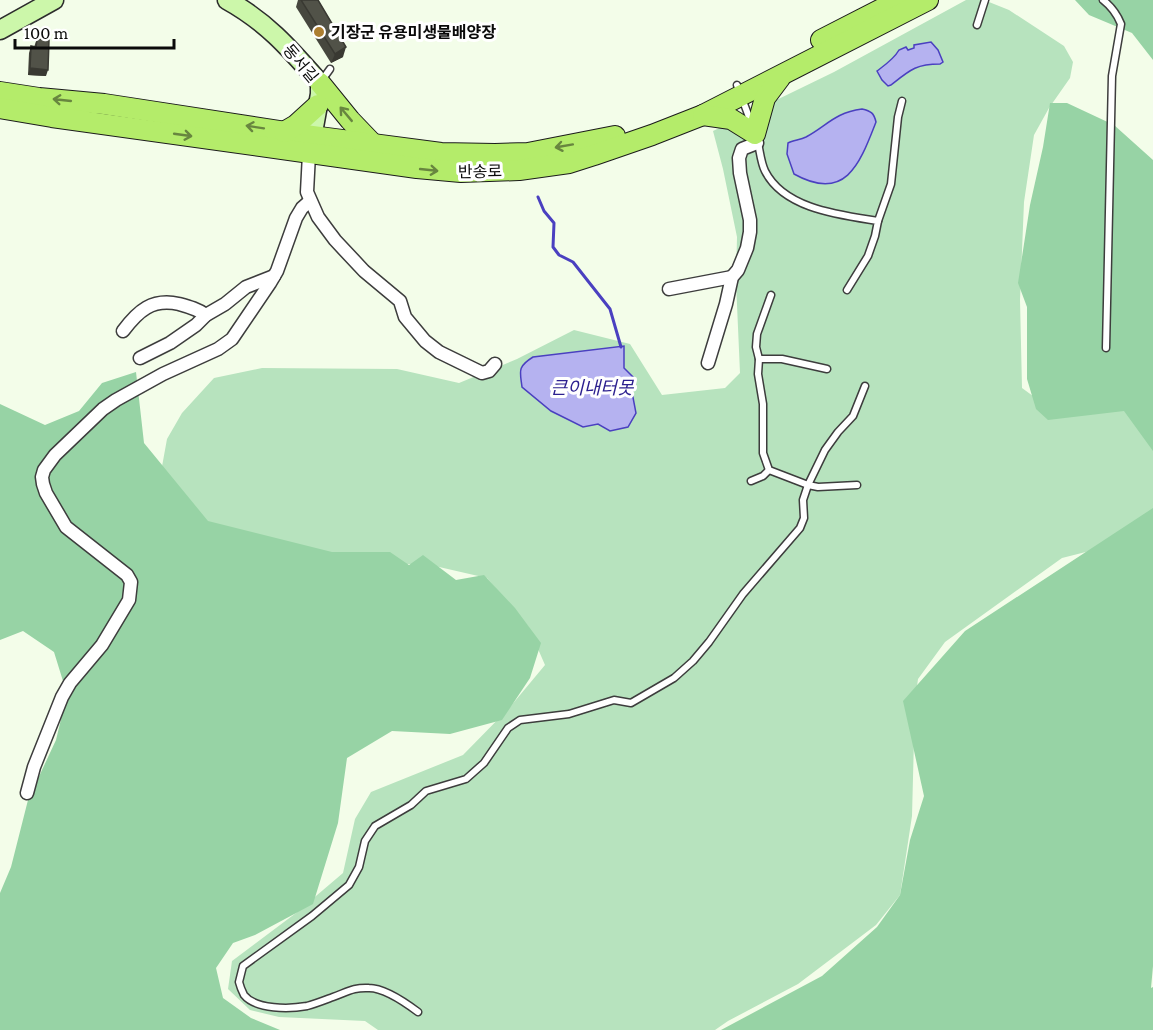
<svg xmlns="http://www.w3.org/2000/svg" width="1153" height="1030" font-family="'Crimson Pro','Noto Sans KR',serif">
<rect width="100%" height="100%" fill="#f3fde9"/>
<polygon fill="#b7e3be" points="966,0 984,0 1009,10 1064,46 1073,62 1070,78 1049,108 1034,135 1024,202 1020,300 1022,388 1063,418 1125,396 1153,414 1153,535 1062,558 945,642 918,679 915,701 912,816 900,895 876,925 798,984 728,1021 715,1030 378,1030 365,1021 279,1017 250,1010 228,989 232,961 296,913 343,873 355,819 371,792 463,755 510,707 545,665 528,626 487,578 426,564 332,564 196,526 157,494 167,439 182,413 214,378 262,368 397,369 459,383 517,359 574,330 630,344 662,395 725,388 740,373 736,282 737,237 723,169 713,131 834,72"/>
<g fill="#97d3a5">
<polygon points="1075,0 1153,0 1153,60 1132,33 1089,15"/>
<polygon points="1050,103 1067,103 1114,125 1153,160 1153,451 1124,411 1048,420 1036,409 1027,379 1027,307 1018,283 1030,205 1043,147"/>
<polygon points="136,372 144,443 208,521 332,552 390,552 409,565 423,555 456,580 484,575 515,608 541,643 530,678 502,720 450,734 392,731 347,758 338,823 313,904 255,935 233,943 216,968 223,998 251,1018 280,1030 0,1030 0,893 11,867 28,800 56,740 67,694 54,652 23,631 0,640 0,404 45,425 79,411 102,383"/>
<polygon points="1153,508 1153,966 1151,988 1153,987 1153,1030 721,1030 822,976 877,927 900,895 910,840 924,796 903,701 965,631"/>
</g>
<g fill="#b5b2f0" stroke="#4a40c0" stroke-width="1.5">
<path d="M931,42L938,50L943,62L940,64C916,64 910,70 891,85L888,86L882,80L877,71C885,65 894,59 899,50L906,47L908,50L914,48V45Z"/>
<path d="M862,109C871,111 874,113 876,122C860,163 846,203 794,174L787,154L788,143C793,140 800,140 806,137C828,125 834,113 862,109Z"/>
<path d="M624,346V368L634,378L631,387L636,413L628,427L610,431L598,424L583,427L551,411L522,387C520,371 517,367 533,357Z"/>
</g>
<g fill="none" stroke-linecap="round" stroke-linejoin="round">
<polyline stroke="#4a40c0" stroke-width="3" points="538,197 544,211 554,223 553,247 559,255 573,262 610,309 621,347"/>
<g stroke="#3d3d3d" stroke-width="9">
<g id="lane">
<path d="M1103,0C1112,7 1117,14 1121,24L1112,76L1106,348"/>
<polyline points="977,25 985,0"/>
<polyline points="322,80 330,69"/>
<polyline points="737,85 752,125"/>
<path d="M758,143C760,152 761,163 765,171C784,209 840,215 878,221L875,236L868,256L847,290"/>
<polyline points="878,221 891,184 898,117 902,101"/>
<polyline points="771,295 757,334 756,347 759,359 758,374 763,404 763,453 769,470 808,485 818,487 857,485"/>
<polyline points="759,359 782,359 827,369"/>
<polyline points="751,481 763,476 769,470"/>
<path d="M418,1012C406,1003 385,988 369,988C354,987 347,992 333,997C325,1000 315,1004 307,1006C290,1009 256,1010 244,995C242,991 240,986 239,982L243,966L312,916L349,885L359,867L365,841L375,826L411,805L426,791L466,779L484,763L508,728L520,720L569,714L614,700L631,703L674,678L693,661L709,642L743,594L800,528L804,518L803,500L808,485L825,450L838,432L853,416L865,386"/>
</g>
</g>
<g stroke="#3d3d3d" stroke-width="15">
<g id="street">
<polyline points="309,154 307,192 318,217 335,240 364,271 400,301 405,317 425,341 439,352 482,373 489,371 495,364"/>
<polyline points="669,289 732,277"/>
<path d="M123,331C138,311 152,298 179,304C190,307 197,309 206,315"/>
<polyline points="140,358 170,343 196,325 206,315 225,304 246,287 274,276"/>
<polyline points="708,363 726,304 732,277 738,270 747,248 750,232 750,220 740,173 739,158 742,149 757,143"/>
<polyline points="27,793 34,767 62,697 70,683 102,645 129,600 131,582 127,575 66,527 46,493 43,484 42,477 44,470 55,455 103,409 116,400 163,374 218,349 232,339 270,283 277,271 296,218 302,208 310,201"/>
</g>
</g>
<g stroke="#2c2c2c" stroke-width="21">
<g id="secondary">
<path d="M227,0C267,22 290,49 320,83V94L310,149"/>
<polyline points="0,30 54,0"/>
</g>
</g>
<g stroke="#1b1b1b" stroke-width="22">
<g id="primary">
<polyline points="821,40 899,0"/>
<polyline points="320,83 350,120 373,144"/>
<polyline points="0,92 39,98 104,104 312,136 441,153 495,154 528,153 615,136"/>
<polyline points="0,108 52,117 417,168 461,172 519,170 569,163 594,155 652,135 703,115 928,0"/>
<polyline points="703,115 731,119 755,134 765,98 780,78"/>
<polyline points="284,132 296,125 318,105"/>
</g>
</g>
<use href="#lane" stroke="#fff" stroke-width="6"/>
<use href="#street" stroke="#fff" stroke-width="12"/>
<use href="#secondary" stroke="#ccf7aa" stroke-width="18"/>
<use href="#primary" stroke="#b4ec6a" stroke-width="20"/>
</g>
<g fill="#46473e">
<polygon points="298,0 318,0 343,57 331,63 296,7"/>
<polygon points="37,39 46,76 28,75 29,53 31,46 34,47"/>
</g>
<g fill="#393932">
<polygon points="346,47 343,57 331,63 335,54"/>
<polygon points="30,68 48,70 46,76 28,75"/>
</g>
<g fill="#515248" stroke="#393932" stroke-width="1.5">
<polygon points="301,0 318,0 346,47 335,54"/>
<polygon points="37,39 49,40 48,70 30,68 31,46 36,47"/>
</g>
<defs><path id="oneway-shaft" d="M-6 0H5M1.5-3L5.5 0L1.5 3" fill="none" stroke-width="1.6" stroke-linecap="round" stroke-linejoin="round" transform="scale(1.5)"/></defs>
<g stroke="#68863f">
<use href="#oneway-shaft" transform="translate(62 100) rotate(-174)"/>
<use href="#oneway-shaft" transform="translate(346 114) rotate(-130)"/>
<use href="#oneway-shaft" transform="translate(255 127) rotate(-171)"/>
<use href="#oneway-shaft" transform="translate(183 135) rotate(8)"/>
<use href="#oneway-shaft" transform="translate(564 146) rotate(170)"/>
<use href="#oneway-shaft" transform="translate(429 170) rotate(6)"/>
</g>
<circle fill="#ac7e30" stroke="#fff" stroke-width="2" cx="319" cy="32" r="6"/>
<g text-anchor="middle" stroke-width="6" stroke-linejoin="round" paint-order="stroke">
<g font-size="16" font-weight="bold" fill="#0a0a0a" stroke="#fff" text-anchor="start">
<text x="331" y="38">기장군 유용미생물배양장</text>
</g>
<g font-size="16" fill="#0a0a0a" stroke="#fff">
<text transform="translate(301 63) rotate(50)" y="6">동서길</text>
<text transform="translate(480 171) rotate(-1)" y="6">반송로</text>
</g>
<g font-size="18" font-style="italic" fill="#2c208f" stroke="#fff">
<text x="592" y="394">큰이내터못</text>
</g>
</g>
<path d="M15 39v9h159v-9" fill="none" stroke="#0a0a0a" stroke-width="3"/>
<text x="24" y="39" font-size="18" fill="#0a0a0a" stroke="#ffffff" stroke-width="4.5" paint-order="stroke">100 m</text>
</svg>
